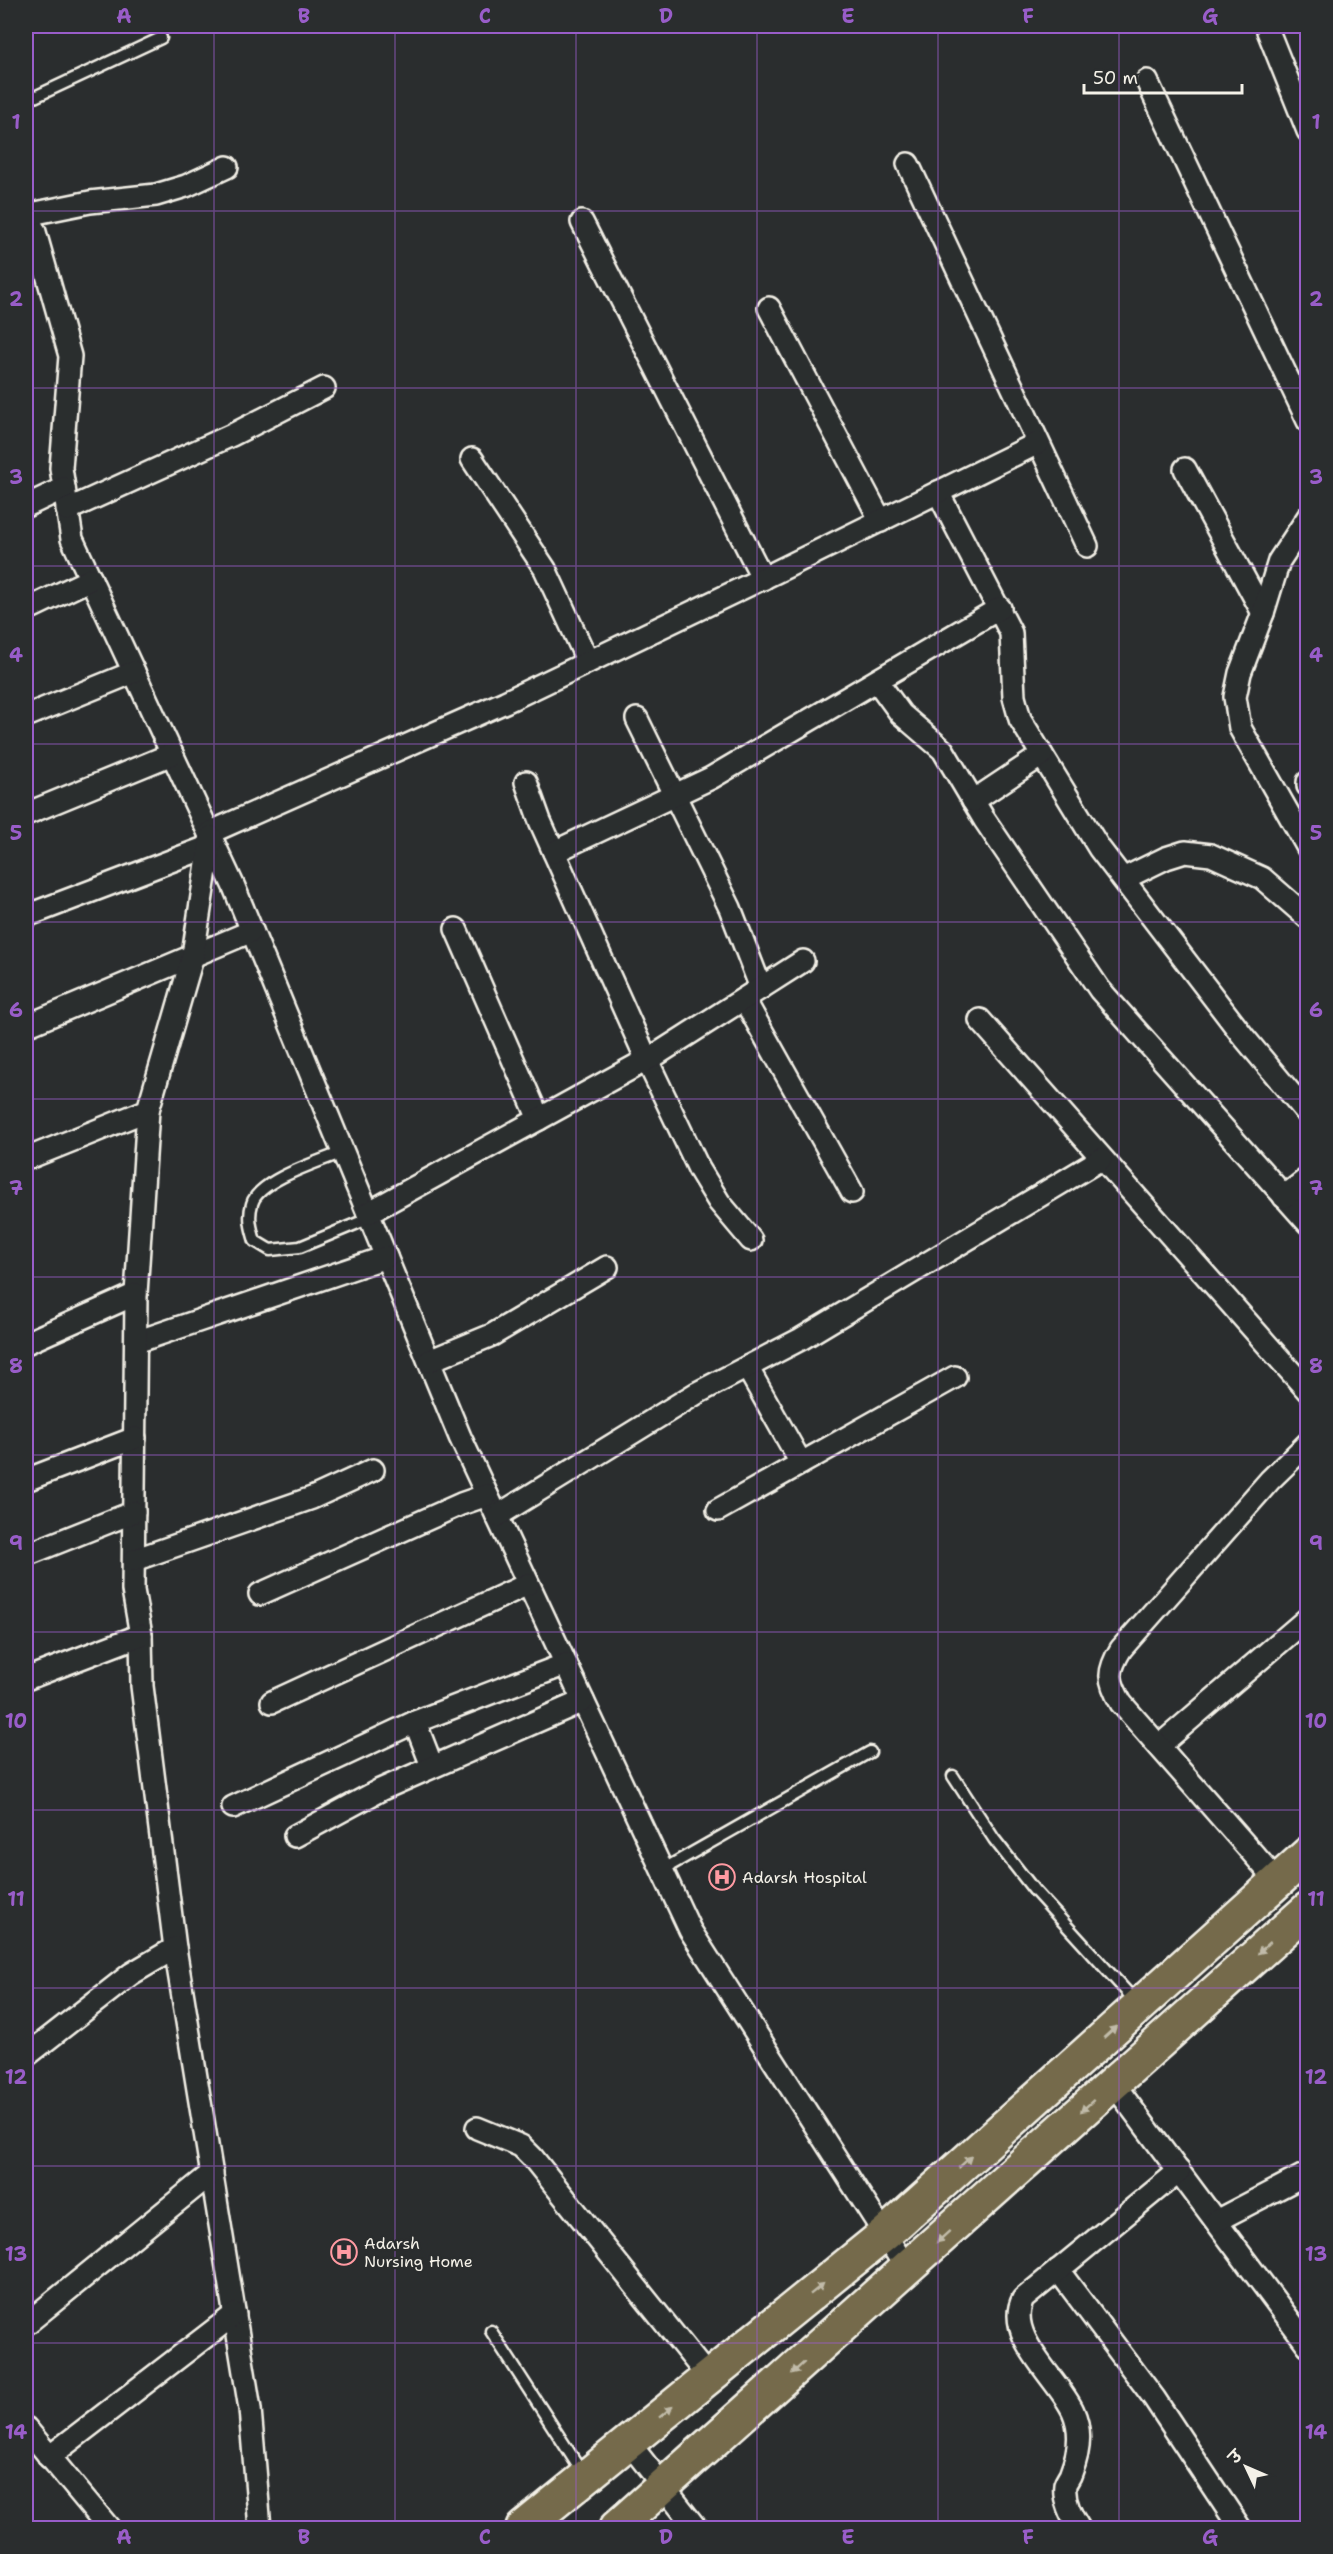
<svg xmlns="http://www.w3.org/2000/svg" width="1333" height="2554" font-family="'Shantell Sans','Playpen Sans Deva',sans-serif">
<rect width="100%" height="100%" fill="#2a2d2e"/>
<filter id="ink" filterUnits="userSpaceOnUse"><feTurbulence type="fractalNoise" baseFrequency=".0167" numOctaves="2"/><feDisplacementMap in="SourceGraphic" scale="12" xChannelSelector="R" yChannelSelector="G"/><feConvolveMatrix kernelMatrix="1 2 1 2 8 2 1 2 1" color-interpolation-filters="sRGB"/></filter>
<g filter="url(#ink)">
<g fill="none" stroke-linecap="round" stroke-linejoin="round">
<g stroke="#f4f1e8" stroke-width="15">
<g id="service">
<polyline points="26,101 161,38"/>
<path d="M343,1152C321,1161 258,1180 252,1204C248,1217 251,1228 255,1241L270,1250L300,1247L370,1218"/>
<polyline points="953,1776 994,1839 1034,1890 1137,2003"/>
<polyline points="662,1870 870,1752"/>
<polyline points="491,2331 584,2475"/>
</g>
</g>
<g stroke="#f4f1e8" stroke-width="26">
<g id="minor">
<polyline points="1268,31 1308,131"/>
<polyline points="1147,81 1308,421"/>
<polyline points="908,164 1087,546"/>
<polyline points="26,213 35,232 70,356 61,468 72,539 234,887 460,1437 690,1930 907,2269"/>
<polyline points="26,215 90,202 156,195 186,186 227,167"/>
<polyline points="582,222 763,579"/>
<polyline points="769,308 881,521"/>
<polyline points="472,459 545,569 588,662"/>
<polyline points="1185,469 1263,613"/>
<polyline points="938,492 1011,633 1014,697 1020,719 1099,848 1243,1036 1308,1114"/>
<polyline points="26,506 64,488"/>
<polyline points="67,510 232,435 324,388"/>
<polyline points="1308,517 1279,561 1263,613 1240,673 1235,697 1240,728 1308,848"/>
<polyline points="26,610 91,579"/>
<polyline points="877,681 901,714 943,750 984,819 1100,990 1308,1223"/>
<polyline points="26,716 134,672"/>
<polyline points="637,719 730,908 761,988"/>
<polyline points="526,782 540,821 647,1060 699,1169 719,1202 751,1240"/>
<polyline points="1308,782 1308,786"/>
<polyline points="973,801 1042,755"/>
<polyline points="26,814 172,754"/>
<polyline points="209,833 505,702 776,572 1038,443"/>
<polyline points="554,852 711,778 1000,608"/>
<polyline points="1123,879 1166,858 1185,852 1211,855 1262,878 1308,918"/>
<polyline points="26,916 210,846"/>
<polyline points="456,929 539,1119"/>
<polyline points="744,999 852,1192"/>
<polyline points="980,1020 1308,1391"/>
<polyline points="26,1026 252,931"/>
<polyline points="26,1159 148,1110 193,955 211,837"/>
<polyline points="1284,1197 1308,1178"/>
<polyline points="368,1213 659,1053 803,961"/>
<polyline points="136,1294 148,1110"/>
<polyline points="136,1342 386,1257"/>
<polyline points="26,1343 136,1294 133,1590 141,1635 142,1686 175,1948"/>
<polyline points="429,1361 492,1335 607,1267"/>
<polyline points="747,1367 801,1463"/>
<polyline points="26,1480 135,1438"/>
<polyline points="718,1510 955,1377"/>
<polyline points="497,1516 697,1393 801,1339 1101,1159"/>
<polyline points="26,1555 134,1512"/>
<polyline points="134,1560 312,1498 373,1470"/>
<polyline points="260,1594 461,1504 487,1495"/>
<polyline points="26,1679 141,1635"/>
<polyline points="272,1702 528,1584"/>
<polyline points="415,1722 432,1766"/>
<polyline points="1159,1746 1308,1618"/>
<polyline points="233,1807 415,1722 566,1664"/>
<polyline points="295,1836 380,1790 583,1701"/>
<path d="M1277,1881L1121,1703C1108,1680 1107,1672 1121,1649L1270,1480L1308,1443"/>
<polyline points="26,2056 131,1974 175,1948 250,2409 260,2528"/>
<polyline points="1113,2083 1308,2345"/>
<polyline points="477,2128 521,2146 533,2158 709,2378"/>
<polyline points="1216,2221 1308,2173"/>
<polyline points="1058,2270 1154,2398 1240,2528"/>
<polyline points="26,2324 212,2173"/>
<polyline points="26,2428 109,2528"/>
<polyline points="629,2443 696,2528"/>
<polyline points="49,2457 235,2314"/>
<path d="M1079,2528C1071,2516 1063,2501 1065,2485C1066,2481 1070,2477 1071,2473C1079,2453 1082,2431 1073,2411C1058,2378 1004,2336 1023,2299L1179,2171"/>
</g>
</g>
<g stroke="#f4f1e8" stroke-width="38">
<g id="primary">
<polyline points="523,2528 885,2234 1308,1854"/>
<polyline points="616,2528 1308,1909"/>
</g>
</g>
<use href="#service" stroke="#2a2d2e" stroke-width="10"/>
<use href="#minor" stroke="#2a2d2e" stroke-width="21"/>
<use href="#primary" stroke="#746b4b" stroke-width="33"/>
</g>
<defs><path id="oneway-solid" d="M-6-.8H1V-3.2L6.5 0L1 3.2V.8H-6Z" transform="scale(1.5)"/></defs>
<g fill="#c1bba9">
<use href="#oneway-solid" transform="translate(1264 1948) rotate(138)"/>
<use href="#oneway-solid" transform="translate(1110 2032) rotate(-42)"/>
<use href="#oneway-solid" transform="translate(1087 2106) rotate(138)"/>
<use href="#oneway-solid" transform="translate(965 2162) rotate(-42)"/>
<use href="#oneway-solid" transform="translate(943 2237) rotate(138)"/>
<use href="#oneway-solid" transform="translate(817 2289) rotate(-39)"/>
<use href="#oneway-solid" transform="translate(798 2368) rotate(138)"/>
<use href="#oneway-solid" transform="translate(666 2412) rotate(-39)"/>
</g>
</g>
<path fill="none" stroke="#995dc9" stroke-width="1.5" stroke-opacity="0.55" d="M214,26V2528M395,26V2528M576,26V2528M757,26V2528M938,26V2528M1119,26V2528M26,211H1308M26,388H1308M26,566H1308M26,744H1308M26,922H1308M26,1099H1308M26,1277H1308M26,1455H1308M26,1632H1308M26,1810H1308M26,1988H1308M26,2166H1308M26,2343H1308"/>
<defs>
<g id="hospital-ring" transform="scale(1.35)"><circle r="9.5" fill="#2a2d2e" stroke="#ff9aa2" stroke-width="1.5"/><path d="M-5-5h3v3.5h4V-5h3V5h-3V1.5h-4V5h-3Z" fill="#ff9aa2"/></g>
</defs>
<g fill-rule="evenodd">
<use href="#hospital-ring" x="722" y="1877"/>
<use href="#hospital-ring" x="344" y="2252"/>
</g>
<g text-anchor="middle" stroke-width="4.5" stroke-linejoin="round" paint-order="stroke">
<g font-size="16" fill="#f4f1e8" stroke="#2a2d2e" text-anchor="start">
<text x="742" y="1883">Adarsh Hospital</text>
<text x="364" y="2249">Adarsh<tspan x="364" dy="18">Nursing Home</tspan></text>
</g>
</g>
<rect width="1333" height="2554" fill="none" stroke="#2a2d2e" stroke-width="66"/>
<g transform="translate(1246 2467) rotate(314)" stroke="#2a2d2e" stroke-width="4.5" paint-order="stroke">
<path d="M0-4.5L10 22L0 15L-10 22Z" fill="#f4f1e8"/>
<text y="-9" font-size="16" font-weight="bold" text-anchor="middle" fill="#f4f1e8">उ</text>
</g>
<path d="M1084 84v9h158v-9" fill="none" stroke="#f4f1e8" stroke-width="3"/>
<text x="1093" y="84" font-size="18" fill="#f4f1e8" stroke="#2a2d2e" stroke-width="4.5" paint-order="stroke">50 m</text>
<rect x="33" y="33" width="1267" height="2488" fill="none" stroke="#995dc9" stroke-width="2"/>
<g font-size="20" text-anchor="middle" font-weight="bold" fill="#995dc9">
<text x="124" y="23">A</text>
<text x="304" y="23">B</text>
<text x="485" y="23">C</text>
<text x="666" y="23">D</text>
<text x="848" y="23">E</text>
<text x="1028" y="23">F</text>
<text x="1210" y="23">G</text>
<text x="16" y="129">1</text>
<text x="1316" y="129">1</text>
<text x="16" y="306">2</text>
<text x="1316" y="306">2</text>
<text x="16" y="484">3</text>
<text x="1316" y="484">3</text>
<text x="16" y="662">4</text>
<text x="1316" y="662">4</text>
<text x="16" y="840">5</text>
<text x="1316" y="840">5</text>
<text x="16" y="1017">6</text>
<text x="1316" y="1017">6</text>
<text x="16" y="1195">7</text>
<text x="1316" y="1195">7</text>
<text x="16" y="1373">8</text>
<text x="1316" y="1373">8</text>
<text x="16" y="1550">9</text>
<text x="1316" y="1550">9</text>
<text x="16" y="1728">10</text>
<text x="1316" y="1728">10</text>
<text x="16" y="1906">11</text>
<text x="1316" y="1906">11</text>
<text x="16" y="2084">12</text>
<text x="1316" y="2084">12</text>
<text x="16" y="2261">13</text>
<text x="1316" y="2261">13</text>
<text x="16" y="2439">14</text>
<text x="1316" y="2439">14</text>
<text x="124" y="2544">A</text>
<text x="304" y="2544">B</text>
<text x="485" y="2544">C</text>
<text x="666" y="2544">D</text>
<text x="848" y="2544">E</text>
<text x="1028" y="2544">F</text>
<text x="1210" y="2544">G</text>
</g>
</svg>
